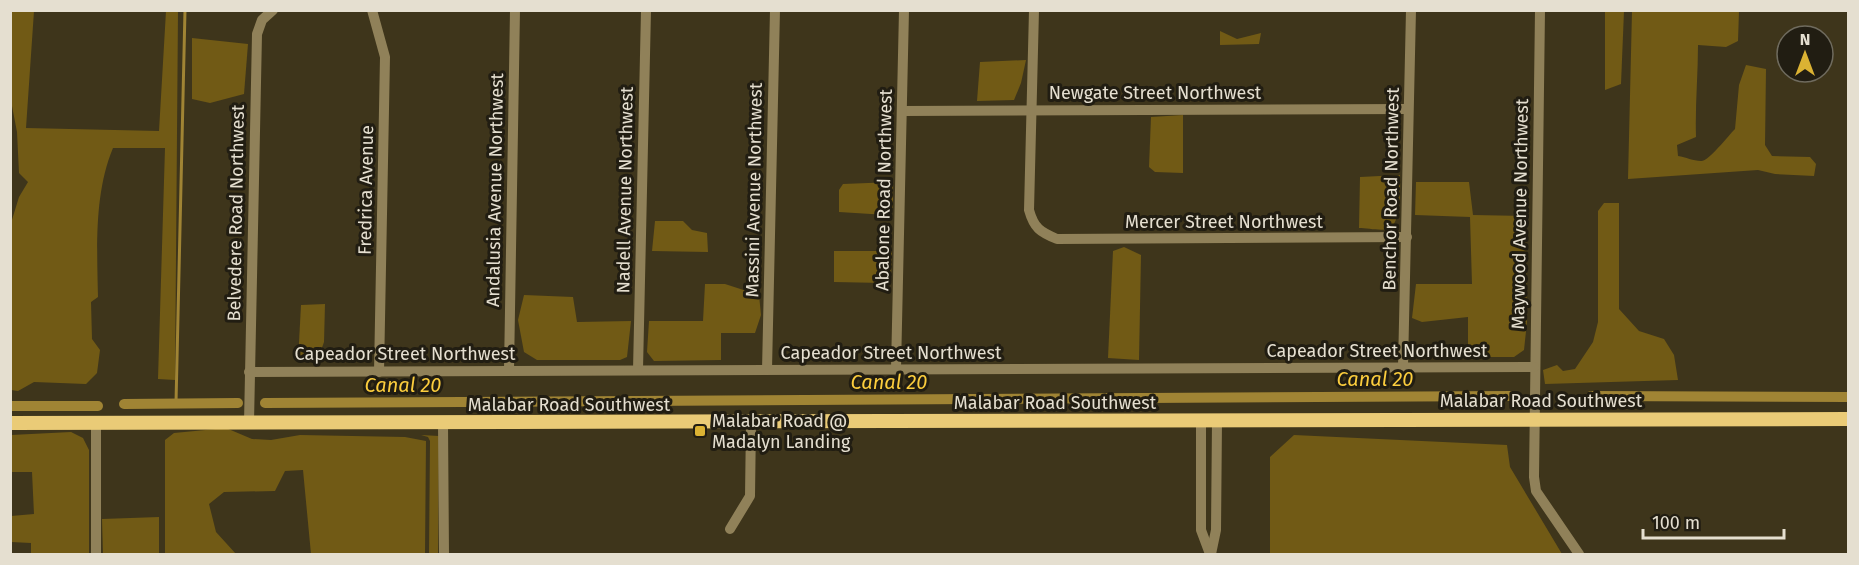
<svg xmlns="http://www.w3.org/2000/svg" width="1859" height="565" font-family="'Fira Sans',sans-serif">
<rect width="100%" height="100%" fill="#3e351b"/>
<g fill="#715a15">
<path d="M11,10L34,11L26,128L159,131L166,11H178L175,380L158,379L165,148H113C94,193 97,249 98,297L91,302L92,339L100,350L97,373L86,384L34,382L18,391L11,390V223L19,197L28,182L19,173L17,132L12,106Z"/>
<polygon points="1605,11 1624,11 1621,84 1605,90"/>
<path d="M1632,11H1739L1738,41L1726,47L1698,45C1698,76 1695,106 1696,137L1677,145L1678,156C1686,157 1693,161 1701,161C1708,162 1728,136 1735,129L1739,85L1746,65L1766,69L1765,145L1772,156L1810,157L1816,164L1814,176L1775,174L1758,170L1628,179Z"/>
<polygon points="1220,31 1237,39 1261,33 1259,44 1220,45"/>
<polygon points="192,38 248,44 244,94 210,103 192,99"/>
<polygon points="1026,60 1021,83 1014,100 977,101 980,62"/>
<polygon points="1183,115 1183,173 1155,172 1149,167 1151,117"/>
<path d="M1400,175C1400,187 1402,224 1388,229C1380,231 1367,228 1359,228L1360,177Z"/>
<polygon points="893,182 893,207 887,215 839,212 839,190 843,184"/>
<polygon points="1416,182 1469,182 1473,215 1526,216 1527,322 1524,350 1514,357 1468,357 1468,317 1422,322 1412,318 1416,284 1472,284 1470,217 1415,215"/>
<polygon points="1604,203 1619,203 1619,309 1639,331 1664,339 1674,355 1678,380 1545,384 1543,370 1557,365 1563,371 1575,369 1593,342 1598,322 1598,211"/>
<polygon points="655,221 683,221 692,230 707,233 708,252 652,251"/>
<polygon points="1124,247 1141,255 1139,360 1108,358 1113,251"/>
<polygon points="834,251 892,251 891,275 884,283 834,282"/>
<polygon points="705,284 725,284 759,295 761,315 755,333 721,333 721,360 654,361 647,352 649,321 703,321"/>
<polygon points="524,295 573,297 577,322 631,321 627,357 620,360 537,360 524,352 518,320"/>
<polygon points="325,304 324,342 317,362 298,361 301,305"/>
<polygon points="226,428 252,439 271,440 300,435 405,437 426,441 425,554 311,554 303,470 285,471 275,491 224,492 209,504 216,532 236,554 165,554 165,440 174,433"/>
<polygon points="71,432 83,438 89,450 89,554 31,554 31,543 11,542 11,516 34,514 32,472 11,472 11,435"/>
<polygon points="421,435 439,436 438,554 429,554 430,441 428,437"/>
<polygon points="1294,435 1507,445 1510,467 1562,554 1270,554 1270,457"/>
<polygon points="159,517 159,554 103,554 102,519"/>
</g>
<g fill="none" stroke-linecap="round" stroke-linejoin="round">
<polyline stroke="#a08434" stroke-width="3" points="176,403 185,10"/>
<g stroke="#a08434" stroke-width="10">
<polyline points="1591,396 1848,397"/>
<polyline points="265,403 1513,396"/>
<polyline points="124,404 238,403"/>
<polyline points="10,406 98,406"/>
</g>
<g stroke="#908159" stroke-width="10">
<polyline points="372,10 385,57 379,372"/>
<path d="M1034,10L1029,210C1034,228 1040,232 1057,239L1407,237"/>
<polyline points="1540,10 1534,477 1536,491 1579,554"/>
<polyline points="902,111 1408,109"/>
<polyline points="1403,367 1411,10"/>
<polyline points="896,369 904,10"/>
<polyline points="509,370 515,10"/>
<polyline points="638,370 646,10"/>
<polyline points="767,370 775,10"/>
<polyline points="249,372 1534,367"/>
<polyline points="1201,421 1201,530 1210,554"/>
<polyline points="249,423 257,34 262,20 273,10"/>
<polyline points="96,424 96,554"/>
<polyline points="443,424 444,554"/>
<polyline points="730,529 750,496 751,422"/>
<polyline points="1211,554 1216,530 1217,421"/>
</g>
<polyline stroke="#eacb77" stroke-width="14" points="10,423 1848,419"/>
</g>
<rect fill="#dbb233" stroke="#211d12" stroke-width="2" x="694" y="425" width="12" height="12" rx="3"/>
<g text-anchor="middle" stroke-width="6" stroke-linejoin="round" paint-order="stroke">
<g font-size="18" fill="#e5dfd0" stroke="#211d12">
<text x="1155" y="99">Newgate Street Northwest</text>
<text transform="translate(1391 189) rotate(-89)" y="6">Benchor Road Northwest</text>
<text transform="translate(366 190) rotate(-89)" y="6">Fredrica Avenue</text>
<text transform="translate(495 190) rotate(-89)" y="6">Andalusia Avenue Northwest</text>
<text transform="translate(625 190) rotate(-89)" y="6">Nadell Avenue Northwest</text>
<text transform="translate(754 190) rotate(-89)" y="6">Massini Avenue Northwest</text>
<text transform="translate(884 190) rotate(-89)" y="6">Abalone Road Northwest</text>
<text transform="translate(236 213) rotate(-89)" y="6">Belvedere Road Northwest</text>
<text transform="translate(1520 214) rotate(-89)" y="6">Maywood Avenue Northwest</text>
<text x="1224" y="228">Mercer Street Northwest</text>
<text x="1377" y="357">Capeador Street Northwest</text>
<text x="891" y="359">Capeador Street Northwest</text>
<text x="405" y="360">Capeador Street Northwest</text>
<text x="1541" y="407">Malabar Road Southwest</text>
<text x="1055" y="409">Malabar Road Southwest</text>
<text x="569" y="411">Malabar Road Southwest</text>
</g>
<g font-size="18" fill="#e5dfd0" stroke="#211d12" text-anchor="start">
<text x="712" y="427">Malabar Road @<tspan x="712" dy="21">Madalyn Landing</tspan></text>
</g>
<g font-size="20" font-style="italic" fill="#fbcd3d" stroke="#211d12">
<text x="1375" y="386">Canal 20</text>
<text x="889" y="389">Canal 20</text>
<text x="403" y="392">Canal 20</text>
</g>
</g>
<rect width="1859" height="565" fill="none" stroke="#e5dfd0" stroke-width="24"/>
<g transform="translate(1805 54)"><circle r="28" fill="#211d12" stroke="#6f6b5e" stroke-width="1.5"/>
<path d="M0-4.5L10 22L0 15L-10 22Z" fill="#dbb233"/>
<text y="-9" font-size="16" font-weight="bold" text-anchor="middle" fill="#e5dfd0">N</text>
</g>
<path d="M1643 529v9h141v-9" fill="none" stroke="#e5dfd0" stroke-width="3"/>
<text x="1652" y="529" font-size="18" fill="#e5dfd0" stroke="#211d12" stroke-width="4.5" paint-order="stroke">100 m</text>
</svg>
